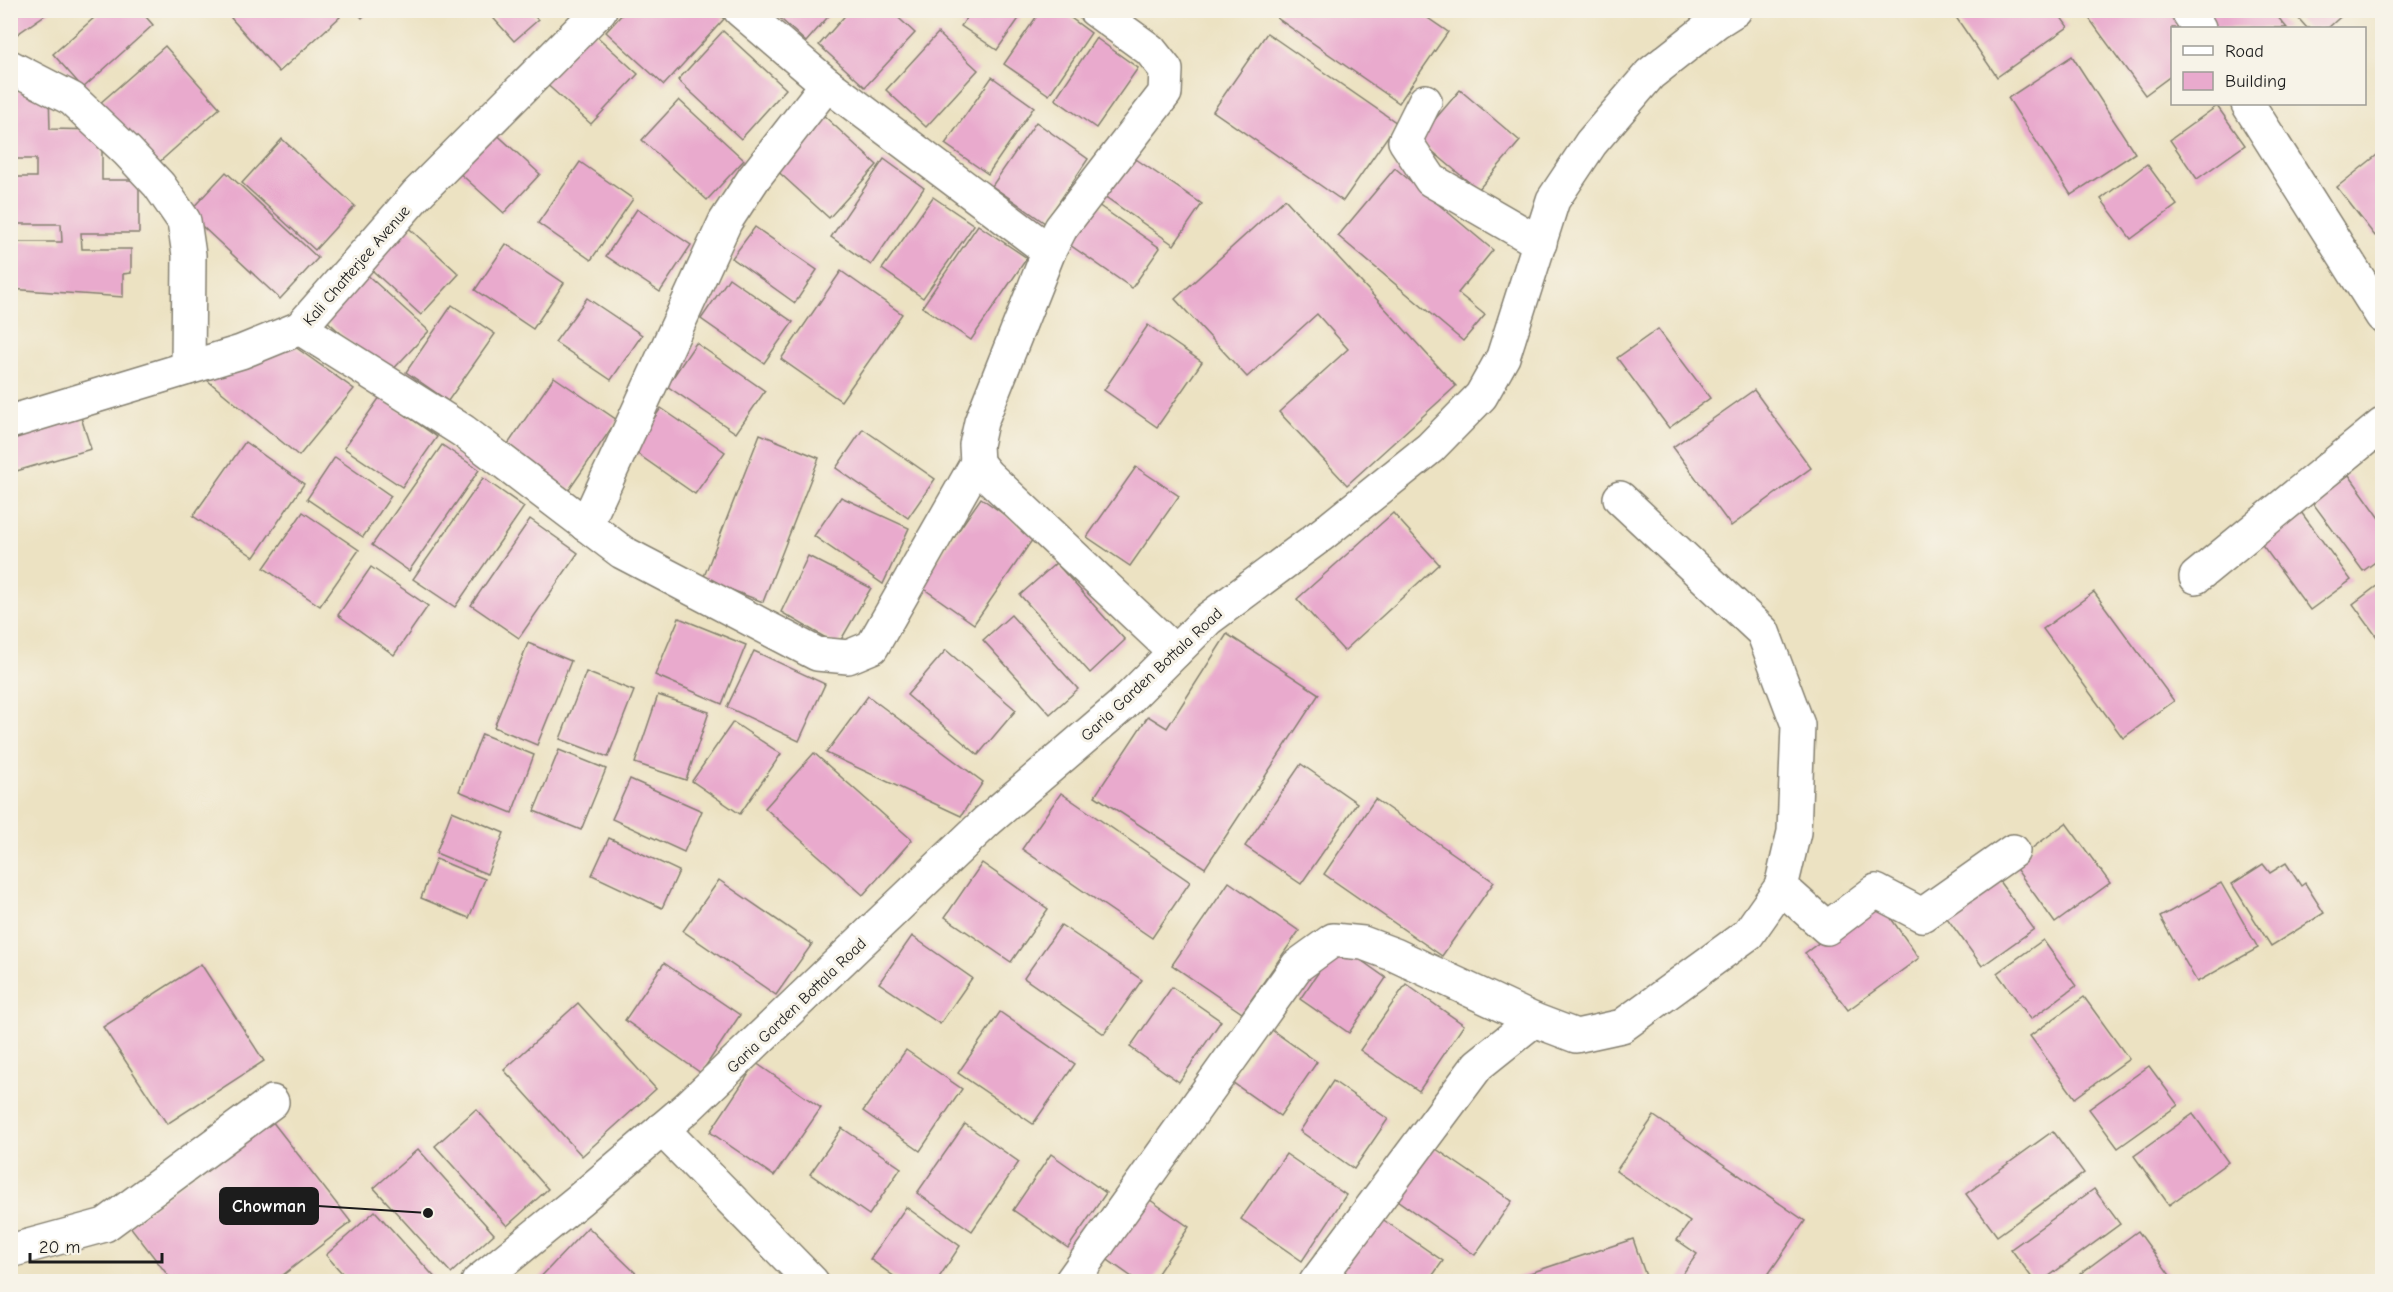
<svg xmlns="http://www.w3.org/2000/svg" width="2393" height="1292" font-family="'Comic Neue',sans-serif">
<rect width="100%" height="100%" fill="#f7f3e8"/>
<filter id="ink" filterUnits="userSpaceOnUse"><feTurbulence type="fractalNoise" baseFrequency=".0167" numOctaves="2"/><feDisplacementMap in="SourceGraphic" scale="12" xChannelSelector="R" yChannelSelector="G"/><feConvolveMatrix kernelMatrix="1 2 1 2 8 2 1 2 1" color-interpolation-filters="sRGB"/></filter>
<filter id="wash" filterUnits="userSpaceOnUse"><feTurbulence type="fractalNoise" baseFrequency=".008" numOctaves="4" result="noise"/><feDisplacementMap in="SourceGraphic" scale="24" xChannelSelector="R" yChannelSelector="G"/><feGaussianBlur stdDeviation="1.35" result="paint"/><feColorMatrix in="noise" values="0 0 0 0 0 0 0 0 0 0 0 0 0 0 0 0 0 1.4 0 .05"/><feComposite in="paint" operator="in"/></filter>
<g filter="url(#wash)">
<rect width="100%" height="100%" fill="#ece2c2"/>
<g id="blocks">
<g fill="#e9aacd">
<polygon points="10,10 52,10 10,39"/>
<polygon points="103,10 140,10 153,25 83,88 53,54"/>
<polygon points="240,10 333,10 340,17 279,72 231,18"/>
<polygon points="355,10 370,10 362,18"/>
<polygon points="486,10 529,10 538,20 514,41"/>
<polygon points="626,10 715,10 724,19 664,85 606,32"/>
<polygon points="771,10 834,10 806,42"/>
<polygon points="850,10 890,10 915,33 865,87 819,45"/>
<polygon points="972,10 1025,10 997,50 961,26"/>
<polygon points="1041,10 1060,10 1091,33 1049,95 1004,64"/>
<polygon points="1283,10 1416,10 1448,32 1399,103 1277,18"/>
<polygon points="1951,10 2056,10 2068,27 1997,77"/>
<polygon points="2097,10 2176,10 2189,28 2172,28 2172,75 2145,95 2088,17"/>
<polygon points="2217,10 2272,10 2287,28 2204,28 2201,25"/>
<polygon points="2291,10 2348,10 2328,28 2307,28"/>
<polygon points="590,30 638,74 591,124 543,81"/>
<polygon points="723,31 786,89 741,139 678,80"/>
<polygon points="938,33 978,70 926,127 886,90"/>
<polygon points="1267,33 1397,123 1343,201 1213,111"/>
<polygon points="1096,38 1138,68 1096,128 1055,99"/>
<polygon points="165,46 220,108 155,166 99,104"/>
<polygon points="2072,56 2135,153 2071,195 2008,98"/>
<polygon points="992,77 1034,107 988,174 945,144"/>
<polygon points="1460,90 1520,141 1478,190 1418,139"/>
<polygon points="10,91 49,92 50,129 102,130 102,180 139,180 139,233 81,233 82,249 131,249 131,273 123,274 123,297 10,289 10,242 62,242 61,224 10,224 10,177 36,177 36,159 10,159"/>
<polygon points="679,100 744,160 707,200 642,140"/>
<polygon points="2217,106 2245,145 2197,179 2170,140"/>
<polygon points="821,113 877,165 829,218 772,166"/>
<polygon points="1036,122 1088,159 1045,223 992,186"/>
<polygon points="491,129 540,174 504,213 455,169"/>
<polygon points="282,139 355,206 315,250 242,183"/>
<polygon points="2382,151 2382,230 2375,236 2337,187"/>
<polygon points="1127,153 1202,204 1174,245 1100,193"/>
<polygon points="884,159 924,188 871,265 831,237"/>
<polygon points="580,162 633,199 591,260 538,223"/>
<polygon points="2147,164 2177,205 2131,239 2101,199"/>
<polygon points="1395,168 1493,250 1458,293 1485,315 1463,341 1338,236"/>
<polygon points="226,172 318,258 280,299 188,213"/>
<polygon points="933,197 974,225 923,298 882,269"/>
<polygon points="1285,199 1456,386 1347,485 1279,412 1348,349 1317,314 1247,377 1175,299"/>
<polygon points="1098,205 1160,248 1132,288 1070,245"/>
<polygon points="637,209 691,245 660,292 606,256"/>
<polygon points="400,220 459,274 421,315 362,261"/>
<polygon points="978,225 1027,258 971,340 922,307"/>
<polygon points="755,227 817,270 795,303 732,258"/>
<polygon points="506,244 564,283 533,329 475,290"/>
<polygon points="841,271 902,314 841,401 781,359"/>
<polygon points="364,272 429,331 387,376 323,317"/>
<polygon points="729,278 793,322 764,363 701,319"/>
<polygon points="587,298 642,335 611,380 555,342"/>
<polygon points="452,305 495,334 448,401 406,372"/>
<polygon points="1148,325 1202,362 1157,427 1104,390"/>
<polygon points="1658,329 1710,398 1669,428 1617,358"/>
<polygon points="696,343 765,391 736,433 667,386"/>
<polygon points="291,344 354,389 299,456 207,380"/>
<polygon points="554,377 617,420 569,490 506,447"/>
<polygon points="1754,390 1811,468 1731,526 1673,447"/>
<polygon points="380,397 437,437 402,487 344,448"/>
<polygon points="661,408 725,452 695,494 632,450"/>
<polygon points="79,411 91,449 10,473 10,433"/>
<polygon points="863,429 935,479 908,518 836,468"/>
<polygon points="760,434 819,458 763,602 703,579"/>
<polygon points="245,442 304,484 254,557 193,516"/>
<polygon points="442,445 479,470 409,571 372,545"/>
<polygon points="335,457 391,496 363,537 307,499"/>
<polygon points="1136,467 1179,496 1130,566 1087,537"/>
<polygon points="2349,475 2382,521 2382,557 2363,571 2312,502"/>
<polygon points="483,478 524,507 455,607 413,579"/>
<polygon points="841,497 909,528 883,584 814,536"/>
<polygon points="981,498 1035,536 974,624 920,586"/>
<polygon points="303,512 359,550 320,606 264,568"/>
<polygon points="2301,512 2351,580 2310,610 2260,542"/>
<polygon points="1393,513 1439,564 1344,651 1297,599"/>
<polygon points="530,519 578,553 519,638 471,605"/>
<polygon points="808,556 871,588 838,645 781,612"/>
<polygon points="1056,563 1125,640 1090,673 1020,595"/>
<polygon points="371,567 428,606 394,655 338,615"/>
<polygon points="2382,582 2382,644 2353,604"/>
<polygon points="2094,592 2174,701 2123,738 2043,629"/>
<polygon points="1011,615 1078,689 1050,714 983,640"/>
<polygon points="679,618 746,645 722,704 655,675"/>
<polygon points="1227,634 1319,694 1205,868 1095,796 1148,716 1167,728"/>
<polygon points="528,643 571,661 537,745 494,727"/>
<polygon points="946,650 1016,710 978,755 907,695"/>
<polygon points="754,651 825,684 799,741 727,707"/>
<polygon points="586,672 634,691 608,757 560,739"/>
<polygon points="658,695 709,712 686,780 635,763"/>
<polygon points="868,696 983,782 961,816 826,753"/>
<polygon points="733,722 781,754 740,814 692,781"/>
<polygon points="482,734 534,755 512,813 459,791"/>
<polygon points="559,750 606,769 581,830 534,811"/>
<polygon points="814,753 912,840 863,895 765,808"/>
<polygon points="1301,764 1357,803 1301,884 1245,846"/>
<polygon points="630,779 702,811 684,852 612,819"/>
<polygon points="1061,793 1190,882 1152,938 1022,849"/>
<polygon points="1375,799 1494,882 1442,956 1324,874"/>
<polygon points="452,811 504,833 487,874 436,853"/>
<polygon points="2066,823 2110,883 2055,923 2012,863"/>
<polygon points="609,838 679,871 662,908 592,875"/>
<polygon points="436,859 485,879 469,918 421,898"/>
<polygon points="982,863 1048,909 1011,962 945,917"/>
<polygon points="2286,863 2301,886 2305,883 2324,913 2271,946 2232,884 2263,864 2270,873"/>
<polygon points="1996,877 2034,929 1982,966 1944,914"/>
<polygon points="719,880 812,944 776,995 683,931"/>
<polygon points="1229,882 1299,931 1242,1013 1172,965"/>
<polygon points="2221,883 2258,948 2197,982 2160,917"/>
<polygon points="1878,900 1919,958 1848,1010 1805,953"/>
<polygon points="1061,925 1142,980 1104,1034 1024,978"/>
<polygon points="912,936 972,978 940,1024 879,983"/>
<polygon points="2043,940 2076,986 2031,1019 1997,973"/>
<polygon points="1338,944 1386,978 1349,1033 1300,999"/>
<polygon points="664,963 740,1015 701,1073 625,1020"/>
<polygon points="201,964 264,1061 167,1124 103,1027"/>
<polygon points="1406,984 1464,1025 1419,1091 1360,1050"/>
<polygon points="1172,987 1221,1021 1179,1082 1130,1047"/>
<polygon points="2084,997 2129,1059 2075,1098 2030,1036"/>
<polygon points="578,1003 656,1089 582,1156 504,1070"/>
<polygon points="1000,1012 1075,1064 1033,1124 958,1073"/>
<polygon points="1269,1028 1317,1062 1280,1116 1232,1082"/>
<polygon points="906,1050 962,1089 920,1151 863,1111"/>
<polygon points="756,1063 821,1108 774,1176 710,1132"/>
<polygon points="2149,1066 2178,1105 2118,1148 2089,1109"/>
<polygon points="1333,1081 1388,1119 1354,1169 1300,1131"/>
<polygon points="476,1109 548,1189 507,1226 435,1146"/>
<polygon points="2193,1114 2228,1162 2169,1205 2134,1156"/>
<polygon points="268,1116 351,1222 274,1282 173,1282 129,1225"/>
<polygon points="1654,1116 1805,1221 1763,1282 1683,1282 1679,1279 1697,1254 1677,1240 1690,1222 1616,1171"/>
<polygon points="965,1124 1019,1162 972,1231 917,1193"/>
<polygon points="842,1128 901,1168 869,1215 810,1174"/>
<polygon points="2053,1131 2084,1173 1997,1236 1966,1194"/>
<polygon points="1423,1140 1512,1201 1475,1255 1387,1193"/>
<polygon points="418,1149 494,1234 451,1273 374,1188"/>
<polygon points="1051,1154 1106,1193 1068,1248 1013,1210"/>
<polygon points="1286,1154 1346,1195 1302,1261 1241,1219"/>
<polygon points="2094,1189 2120,1224 2041,1282 2035,1282 2011,1249"/>
<polygon points="1140,1193 1189,1227 1152,1282 1139,1282 1098,1253"/>
<polygon points="906,1207 960,1246 936,1282 902,1282 870,1259"/>
<polygon points="375,1211 439,1282 350,1282 326,1255"/>
<polygon points="1375,1214 1443,1261 1428,1282 1358,1282 1338,1267"/>
<polygon points="588,1227 645,1282 536,1282"/>
<polygon points="2138,1231 2172,1278 2167,1282 2069,1282"/>
<polygon points="1633,1239 1648,1282 1516,1282 1515,1278"/>
</g>
</g>
</g>
<g filter="url(#ink)">
<use href="#blocks" fill-opacity="0" stroke="#847f6f" stroke-width="1.5"/>
<g fill="none" stroke-linecap="round" stroke-linejoin="round">
<g stroke="#847f6f" stroke-width="36">
<g id="minor">
<polyline points="740,10 827,84 1049,251"/>
<polyline points="2187,10 2199,28"/>
<polyline points="10,67 72,99 127,151 159,185 184,221 189,255 188,368"/>
<polyline points="1425,101 1405,141 1431,180 1540,243"/>
<polyline points="2248,104 2382,316"/>
<polyline points="300,328 463,431 622,552 817,654 848,657 872,647 977,463 987,475 1175,652"/>
<polyline points="10,422 241,352 300,328 416,195 600,10"/>
<polyline points="977,463 976,445 981,422 1049,251 1061,228 1165,93 1166,70 1150,50 1095,10"/>
<polyline points="586,525 725,222 754,178 827,84"/>
<polyline points="2196,577 2382,425"/>
<polyline points="1781,887 1827,928 1876,891 1922,915 2013,851"/>
<polyline points="662,1129 812,1282"/>
<polyline points="10,1251 105,1225 272,1102"/>
<polyline points="478,1282 579,1200 687,1108 987,821 1121,706 1208,619 1324,533 1430,448 1481,396 1503,357 1553,200 1591,143 1650,74 1716,22 1735,10"/>
<polyline points="1071,1282 1297,966 1333,940 1363,943 1395,955 1534,1020"/>
<polyline points="1316,1282 1478,1065 1534,1020 1576,1036 1622,1026 1748,934 1781,887 1794,832 1798,725 1763,632 1620,498"/>
</g>
</g>
<use href="#minor" stroke="#fff" stroke-width="33"/>
</g>
</g>
<g text-anchor="middle" stroke-width="6" stroke-linejoin="round" paint-order="stroke">
<g font-size="16" fill="#1c1c1c" stroke="#f7f3e8">
<text transform="translate(356 265) rotate(-49)" y="6">Kali Chatterjee Avenue</text>
<text transform="translate(1151 674) rotate(-43)" y="6">Garia Garden Bottala Road</text>
<text transform="translate(796 1005) rotate(-44)" y="6">Garia Garden Bottala Road</text>
</g>
</g>
<path fill="none" stroke="#1c1c1c" stroke-width="2" d="M428 1213L318 1206"/>
<circle fill="#1c1c1c" stroke="#f7f3e8" stroke-width="2" cx="428" cy="1213" r="6"/>
<rect fill="#1c1c1c" stroke="#1c1c1c" stroke-width="2" x="220" y="1188" width="98" height="36" rx="6"/>
<g font-size="18" text-anchor="middle" font-weight="bold" fill="#fff">
<text x="269" y="1212">Chowman</text>
</g>
<rect width="2393" height="1292" fill="none" stroke="#f7f3e8" stroke-width="36"/>
<rect x="2171" y="27" width="195" height="78" fill="#f7f3e8" stroke="#9f9d96" stroke-width="1.5"/>
<rect x="2183" y="46" width="30" height="9" fill="#ffffff" stroke="#9f9d96" stroke-width="1.5"/>
<text x="2225" y="57" font-size="18" fill="#1c1c1c">Road</text>
<rect x="2183" y="72" width="30" height="18" fill="#e9aacd" stroke="#9f9d96" stroke-width="1.5"/>
<text x="2225" y="87" font-size="18" fill="#1c1c1c">Building</text>
<path d="M30 1253v9h132v-9" fill="none" stroke="#1c1c1c" stroke-width="3"/>
<text x="39" y="1253" font-size="18" fill="#1c1c1c" stroke="#f7f3e8" stroke-width="4.5" paint-order="stroke">20 m</text>
</svg>
